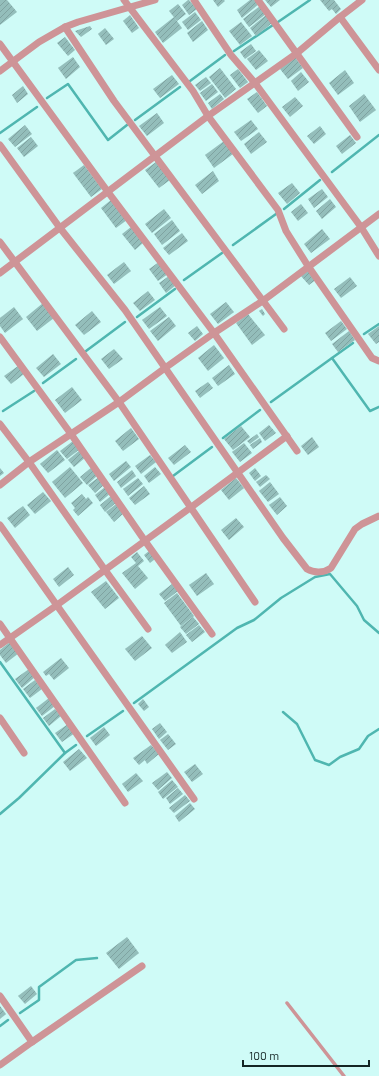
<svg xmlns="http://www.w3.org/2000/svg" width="379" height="1076" font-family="Barlow,sans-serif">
<defs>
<pattern id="building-hatch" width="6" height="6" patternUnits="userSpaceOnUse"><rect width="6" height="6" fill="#94bebb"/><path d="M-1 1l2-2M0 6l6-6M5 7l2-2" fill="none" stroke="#7fa3a1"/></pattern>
</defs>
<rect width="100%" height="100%" fill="#cffbf7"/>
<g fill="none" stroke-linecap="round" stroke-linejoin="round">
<g stroke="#4fb6b0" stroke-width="2.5">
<polyline points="278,22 310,0"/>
<polyline points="234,51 273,25"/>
<polyline points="190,81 225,55"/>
<polyline points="47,98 68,84 108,140 127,125"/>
<polyline points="135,120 180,87"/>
<polyline points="0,133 37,107"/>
<polyline points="332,172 379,135"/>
<polyline points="284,209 320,180"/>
<polyline points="233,245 276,214"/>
<polyline points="184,280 222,253"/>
<polyline points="137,317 175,289"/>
<polyline points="364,334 379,324"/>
<polyline points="86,351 125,322"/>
<polyline points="332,358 353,343"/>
<polyline points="43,383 76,359"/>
<polyline points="271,402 332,358 370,411 379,407"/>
<polyline points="3,411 34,391"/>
<polyline points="223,438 260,410"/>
<polyline points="173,476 212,447"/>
<polyline points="0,662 65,753 76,745"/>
<polyline points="134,703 237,628 254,620 281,598 315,577 330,574 357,606 364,620 379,633"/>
<polyline points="283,712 297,724 315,760 329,765 340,757 359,749 368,736 379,729"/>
<polyline points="87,736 123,711"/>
<polyline points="0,814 19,798 65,753"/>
<polyline points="20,1013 39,1000 39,987 76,960 97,958"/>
<polyline points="0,1026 8,1020"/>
</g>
</g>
<g fill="url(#building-hatch)">
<polygon points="0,0 7,0 17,12 0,25"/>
<polygon points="188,0 189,0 197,9 189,15 182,5"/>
<polygon points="213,0 224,0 225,1 218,7"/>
<polygon points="250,0 256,0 259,4 242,18 237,10"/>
<polygon points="265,0 280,0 271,7"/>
<polygon points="320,0 334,0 341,9 336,14 332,9 329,11"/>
<polygon points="178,4 186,14 177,21 169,11"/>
<polygon points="260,6 266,14 249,27 243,19"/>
<polygon points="195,12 201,20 188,30 182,22"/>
<polygon points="130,15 139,28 132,33 123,21"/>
<polygon points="266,15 272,23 256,36 250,28"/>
<polygon points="174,17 182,28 163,43 155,32"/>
<polygon points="202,21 208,30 193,42 187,33"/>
<polygon points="241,22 252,36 240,45 229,31"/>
<polygon points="90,26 92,29 81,37 75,31"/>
<polygon points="105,28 114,39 106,45 98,34"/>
<polygon points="65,37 75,50 68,56 57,43"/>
<polygon points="251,44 256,51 245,59 240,52"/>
<polygon points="259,50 268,61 256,70 247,59"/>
<polygon points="73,57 80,67 66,79 58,68"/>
<polygon points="295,57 303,68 288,79 280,69"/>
<polygon points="220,68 236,89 225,98 209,77"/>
<polygon points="238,69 248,82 240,88 230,75"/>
<polygon points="345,70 354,83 338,95 329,83"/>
<polygon points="301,72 309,82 298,91 291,81"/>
<polygon points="172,75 179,84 160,98 153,89"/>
<polygon points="206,77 211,83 200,91 195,85"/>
<polygon points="212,84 218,92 206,101 200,93"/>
<polygon points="23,86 28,94 17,103 12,95"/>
<polygon points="257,92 267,106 258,113 247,99"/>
<polygon points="220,94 224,99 212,109 208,103"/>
<polygon points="364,94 376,110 360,122 349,106"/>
<polygon points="295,97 303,106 290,117 282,107"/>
<polygon points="157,113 164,123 147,136 139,126"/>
<polygon points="251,120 258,129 241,141 234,132"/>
<polygon points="25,125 32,134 15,147 8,139"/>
<polygon points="320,126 326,134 314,144 307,136"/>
<polygon points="259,132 267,142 251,154 244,144"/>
<polygon points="350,135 356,143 342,154 336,146"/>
<polygon points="31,137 38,146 24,157 17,148"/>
<polygon points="224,141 233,154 214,168 205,155"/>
<polygon points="156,162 170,180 159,188 145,170"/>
<polygon points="84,165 102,189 91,197 73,173"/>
<polygon points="213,171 219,181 202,194 195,185"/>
<polygon points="292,183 300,193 287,204 278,193"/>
<polygon points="322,189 328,197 314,208 308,199"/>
<polygon points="330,199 336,207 322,219 316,211"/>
<polygon points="111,200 127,220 116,228 101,208"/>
<polygon points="301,204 308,213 298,221 291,212"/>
<polygon points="164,209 171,218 152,233 145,224"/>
<polygon points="172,220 180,231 162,245 154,234"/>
<polygon points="131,227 143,243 135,250 122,234"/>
<polygon points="322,229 330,239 311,253 304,244"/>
<polygon points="182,233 188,241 169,255 163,248"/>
<polygon points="124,262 131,271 114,284 107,275"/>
<polygon points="159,262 168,274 158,281 149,269"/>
<polygon points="308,268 317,279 309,285 300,275"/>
<polygon points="169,276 176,285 166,293 159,283"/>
<polygon points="350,277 357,286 341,298 334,289"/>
<polygon points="148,291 155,300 140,311 133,303"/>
<polygon points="226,302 234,312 218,324 210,314"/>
<polygon points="43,303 54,318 37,331 26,317"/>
<polygon points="14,307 23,319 5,333 0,326 0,318"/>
<polygon points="160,307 167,316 149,329 142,320"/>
<polygon points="262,309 265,314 263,316 259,311"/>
<polygon points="92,311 101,322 84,335 75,325"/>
<polygon points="248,314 265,335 252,345 236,323"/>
<polygon points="169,317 176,326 158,341 150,331"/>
<polygon points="341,321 347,329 331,341 325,333"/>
<polygon points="197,326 203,334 195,341 188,333"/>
<polygon points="379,326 379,342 376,344 368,334"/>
<polygon points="349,331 355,340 338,352 332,344"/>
<polygon points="214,345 224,358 208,371 198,358"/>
<polygon points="114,349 123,359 109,369 101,359"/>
<polygon points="53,354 61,364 44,377 36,368"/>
<polygon points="229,365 235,374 218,386 212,378"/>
<polygon points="18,366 24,374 11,384 4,376"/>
<polygon points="208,382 213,388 200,398 195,391"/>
<polygon points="72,387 82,400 65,413 55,400"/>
<polygon points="269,425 276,433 265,441 259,433"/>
<polygon points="241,426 250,437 233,450 224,439"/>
<polygon points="131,428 139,439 123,451 115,441"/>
<polygon points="257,434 259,437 250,444 247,441"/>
<polygon points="312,437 319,447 308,455 301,446"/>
<polygon points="260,438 262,442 253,449 250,445"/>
<polygon points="73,441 80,449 67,459 60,451"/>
<polygon points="244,443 252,453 240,462 232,452"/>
<polygon points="185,445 191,452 174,465 168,458"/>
<polygon points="57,450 65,460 48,473 40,464"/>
<polygon points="80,450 86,457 74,467 68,460"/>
<polygon points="150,455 156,462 141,474 135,466"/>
<polygon points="126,461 131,467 114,481 109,474"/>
<polygon points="70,467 83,483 65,498 52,482"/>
<polygon points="92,467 98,475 87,485 80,477"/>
<polygon points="155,467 161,474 149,483 144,476"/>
<polygon points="0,468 4,473 0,476"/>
<polygon points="255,468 261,476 255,481 249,473"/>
<polygon points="132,470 136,476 121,488 117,482"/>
<polygon points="266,475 270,479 260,487 256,482"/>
<polygon points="99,477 105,484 95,493 88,485"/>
<polygon points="138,478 143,484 128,496 123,489"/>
<polygon points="236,478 244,488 229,500 221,490"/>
<polygon points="270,482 279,494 268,502 259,491"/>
<polygon points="144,486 150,494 135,505 129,498"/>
<polygon points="105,487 111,493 100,502 95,495"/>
<polygon points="43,492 51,501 35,514 27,505"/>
<polygon points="82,494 86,499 88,497 93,503 78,516 73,510 75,508 71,503"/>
<polygon points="111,496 117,502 105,512 100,505"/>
<polygon points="280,497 287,506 277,515 269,505"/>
<polygon points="116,504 124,513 114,522 106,512"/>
<polygon points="23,506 30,515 15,528 7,518"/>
<polygon points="236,518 244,527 229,540 221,530"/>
<polygon points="149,551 155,559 150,563 144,555"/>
<polygon points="137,552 144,561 138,566 148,578 135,589 122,573 136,563 131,557"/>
<polygon points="68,567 74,575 59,587 53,579"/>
<polygon points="206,573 214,584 197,596 189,585"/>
<polygon points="106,581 119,598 105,609 91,592"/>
<polygon points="172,584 178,591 165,601 159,594"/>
<polygon points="177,593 194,616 181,626 164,603"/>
<polygon points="193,617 199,624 186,634 180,627"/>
<polygon points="199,625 205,632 192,642 186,635"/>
<polygon points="180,632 187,642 172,653 165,645"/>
<polygon points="142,636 152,648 135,661 125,649"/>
<polygon points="10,642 19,653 6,663 0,655 0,650"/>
<polygon points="61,658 69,668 54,680 49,674 46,676 43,672"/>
<polygon points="29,669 35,677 22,688 15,679"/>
<polygon points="35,680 42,689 30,698 23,689"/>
<polygon points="49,698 55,706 42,716 36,708"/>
<polygon points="143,699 149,707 144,711 138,704"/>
<polygon points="55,709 61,716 49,726 43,718"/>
<polygon points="160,723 167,732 159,739 152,729"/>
<polygon points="68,724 75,733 62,742 55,733"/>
<polygon points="104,727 110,735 96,746 90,738"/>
<polygon points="168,734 176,744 168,750 160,740"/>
<polygon points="151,745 159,754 147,764 145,760 139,765 133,758"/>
<polygon points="79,749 87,758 70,771 63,762"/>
<polygon points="195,764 203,774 192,782 184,772"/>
<polygon points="167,772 172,778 158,790 152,783"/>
<polygon points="136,773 143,781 128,792 122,784"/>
<polygon points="172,780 178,787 163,799 158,792"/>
<polygon points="178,788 183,794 170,804 166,798"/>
<polygon points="185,795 190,801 174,813 169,808"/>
<polygon points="190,803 195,809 179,822 175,816"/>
<polygon points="127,937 139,953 119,969 106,953"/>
<polygon points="31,986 37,994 25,1004 18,996"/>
<polygon points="0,1006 6,1014 0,1019"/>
</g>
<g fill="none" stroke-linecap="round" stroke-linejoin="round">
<polyline stroke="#ce9497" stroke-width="3.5" points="287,1003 344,1076"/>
<g stroke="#ce9497" stroke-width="7">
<polyline points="124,0 193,91 208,116 278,210 286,231 308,266 372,358 379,361"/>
<polyline points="194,0 231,55 255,83 361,227 379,256"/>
<polyline points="258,0 357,137"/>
<polyline points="340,17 379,70"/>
<polyline points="65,27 114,101 284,329"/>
<polyline points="0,44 108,192 214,333 297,451"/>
<polyline points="0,71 39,42 65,27 78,22 155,0"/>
<path d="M0,145L60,228L125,310L283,538L307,569C314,573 324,573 331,568L355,529L362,524L379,516"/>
<polyline points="0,242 119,402 255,602"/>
<polyline points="0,273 208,116 297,53 340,17 362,0"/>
<polyline points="0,337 71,434 145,541 212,634"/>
<polyline points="0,424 29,462 105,570 148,629"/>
<polyline points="0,485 29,462 119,402 165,368 214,333 264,300 379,214"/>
<polyline points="0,525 194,799"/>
<polyline points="0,624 125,803"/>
<polyline points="0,645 57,605 190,508 287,436"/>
<polyline points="0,718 24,753"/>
<polyline points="0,996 32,1042 142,966"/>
<polyline points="0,1065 32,1042"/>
</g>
</g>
<path d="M243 1060v6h126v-6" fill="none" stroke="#142524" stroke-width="2"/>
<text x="249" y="1060" font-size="12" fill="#142524" stroke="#cffbf7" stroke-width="3" paint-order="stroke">100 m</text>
</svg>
